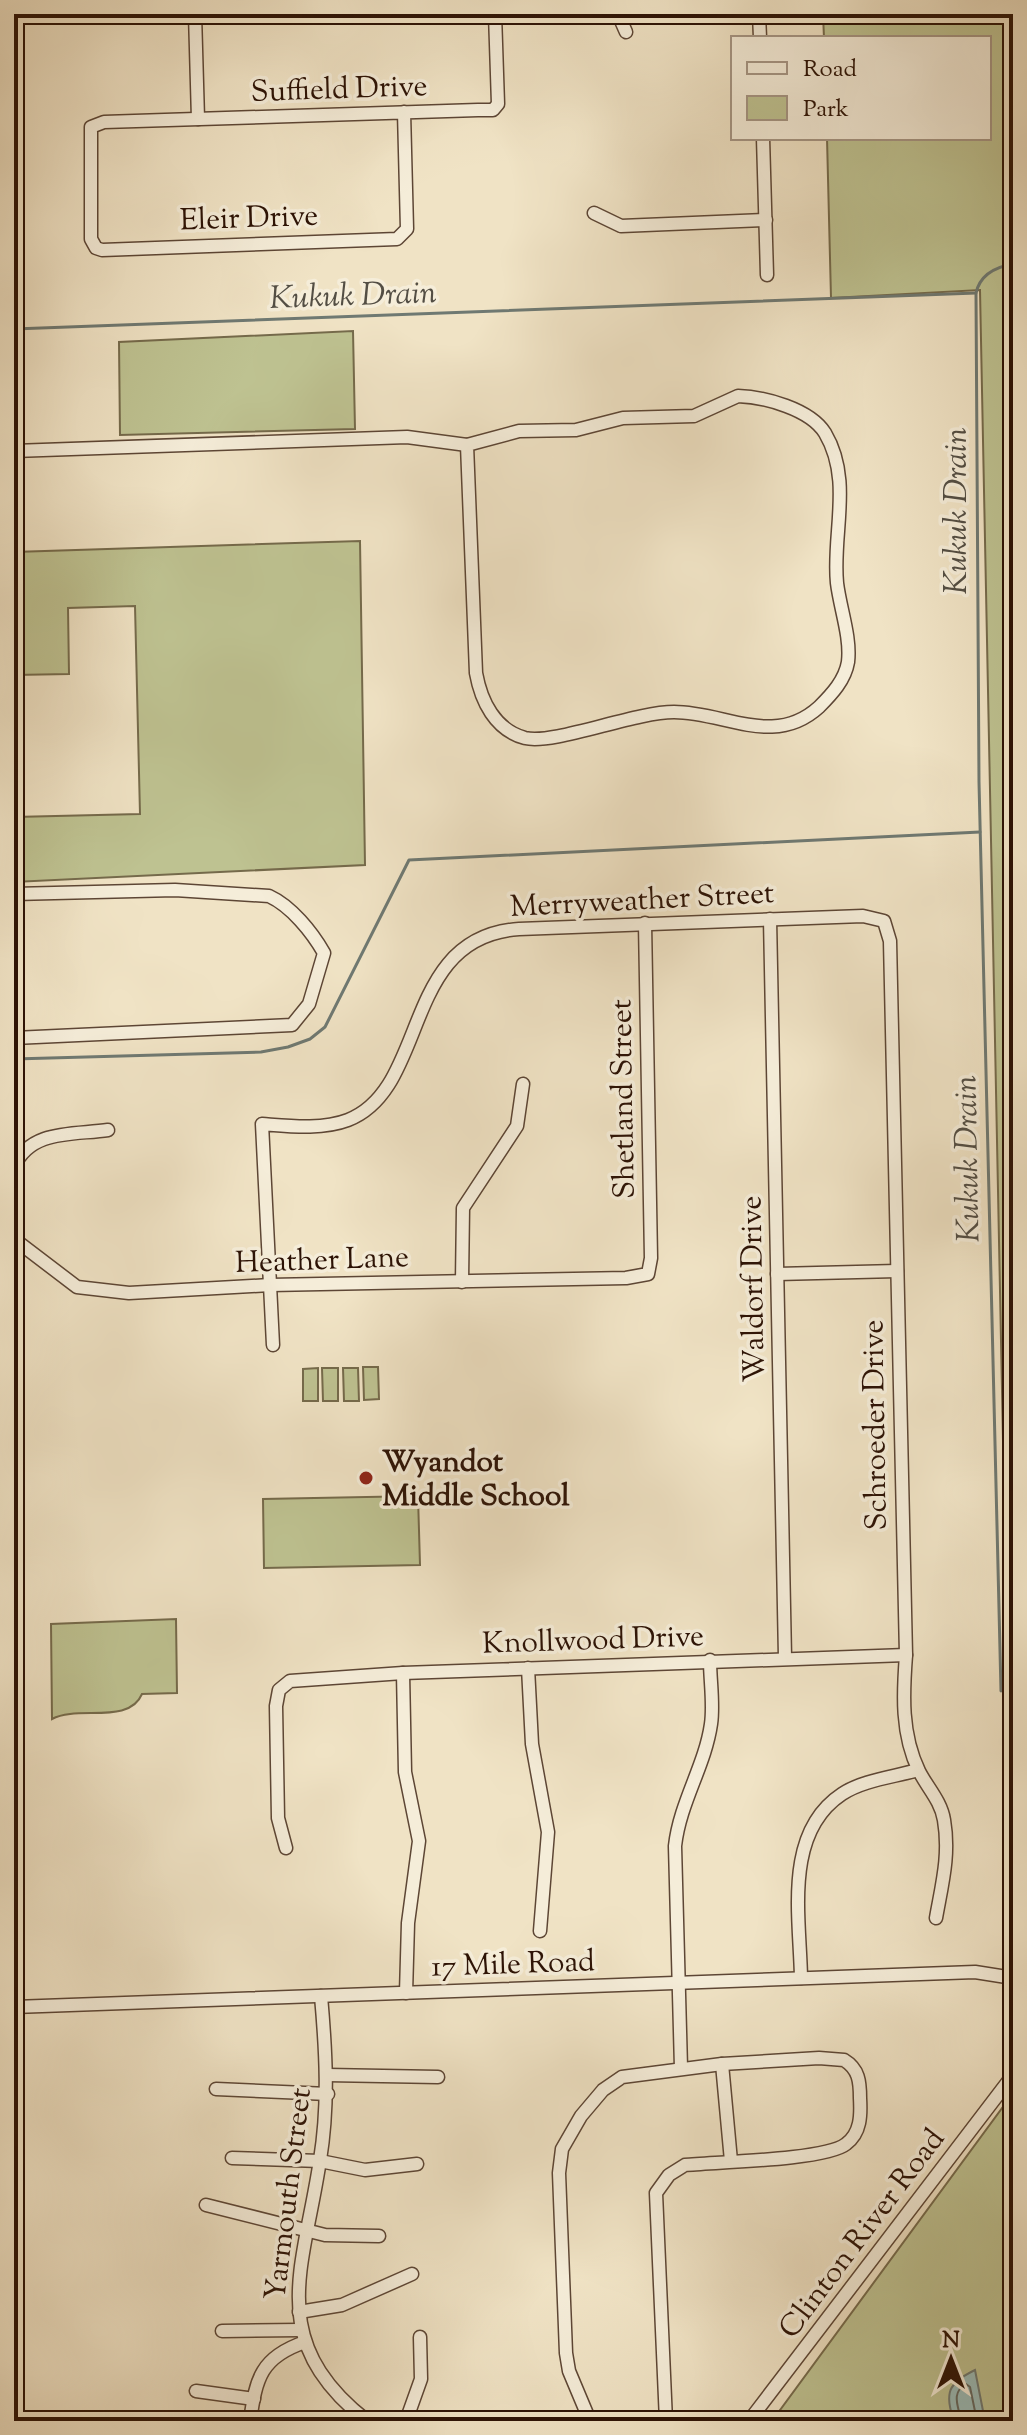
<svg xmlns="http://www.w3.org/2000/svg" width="1027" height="2435" font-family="'Sorts Mill Goudy',serif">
<rect width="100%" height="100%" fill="#f0e3c5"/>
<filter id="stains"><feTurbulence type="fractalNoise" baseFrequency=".0025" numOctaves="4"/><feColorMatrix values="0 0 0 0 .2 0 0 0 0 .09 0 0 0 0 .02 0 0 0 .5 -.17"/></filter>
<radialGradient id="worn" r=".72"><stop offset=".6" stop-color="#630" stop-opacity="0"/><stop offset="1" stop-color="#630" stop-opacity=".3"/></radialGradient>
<g fill="#bec291" stroke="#756a4b" stroke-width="2">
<polygon points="823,14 1013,14 1013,1941 980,290 831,298 827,138 989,138 989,38 824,38"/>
<polygon points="353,331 355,429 120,435 119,342"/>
<polygon points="360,541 365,865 14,882 14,817 140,814 135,606 68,608 69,674 14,675 14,552"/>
<polygon points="363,1367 378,1367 379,1399 364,1400"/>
<polygon points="318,1368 318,1401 303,1401 303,1369"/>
<polygon points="322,1368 338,1368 338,1401 323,1401"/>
<polygon points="343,1368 358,1368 359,1401 344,1401"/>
<polygon points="418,1496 420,1565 264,1568 263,1499"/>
<path d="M176,1619L177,1693L142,1694C129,1725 78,1705 52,1719L51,1624Z"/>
<polygon points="1008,2100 1013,2100 1013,2421 772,2421"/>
</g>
<path fill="#9bbdba" stroke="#6f7972" stroke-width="2" d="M975,2370L985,2421H954C944,2393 948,2383 975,2370Z"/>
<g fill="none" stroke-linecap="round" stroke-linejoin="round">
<path stroke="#646860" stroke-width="2" d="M961,2421C959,2407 950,2393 966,2384L970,2387L977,2421"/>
<g stroke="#6f7972" stroke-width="3">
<polyline points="14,329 976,293"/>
<polyline points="14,1059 261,1052 288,1047 310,1039 325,1027 409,860 980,832"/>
<path d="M1001,1691L979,782L976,293C980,275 995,267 1013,264"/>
</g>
<g stroke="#5d4635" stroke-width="15">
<g id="minor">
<polyline points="195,14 198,119"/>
<polyline points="618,14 626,32"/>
<polyline points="759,14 760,38"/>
<polyline points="404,112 407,229 397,239 102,250 96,248 91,239 91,127 104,122 478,110 493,110 498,104 495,14"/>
<polyline points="763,138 767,275"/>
<polyline points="594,213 621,226 766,220"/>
<path d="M738,396C765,397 810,409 825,433C853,480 832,534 837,583C840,608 851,637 848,662C845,680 832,694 819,707C774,748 725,712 674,712C634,712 554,745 525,738C495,730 481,701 476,673L467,445L519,431L576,430L623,418L694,416Z"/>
<polyline points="14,451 407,437 467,445"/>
<path d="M14,894L175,890L269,896C291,906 312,932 324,953L309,1004L292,1025L14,1038"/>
<polyline points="770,919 785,1657"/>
<path d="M14,1167C30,1129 74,1135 108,1130"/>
<polyline points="14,1239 77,1287 129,1293 270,1285 626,1278 648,1274 651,1258 645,923"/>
<polyline points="777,1274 897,1271"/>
<polyline points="462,1282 463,1208 517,1126 523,1084"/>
<path d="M273,1345L262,1124C289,1126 322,1130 348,1120C430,1088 400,937 519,929L863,916L884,921L890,941L906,1655C903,1694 901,1734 919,1771C927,1787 941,1801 944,1820C950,1855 942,1884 936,1918"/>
<polyline points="528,1668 532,1744 548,1832 540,1931"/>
<polyline points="403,1673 405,1772 419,1841 408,1923 406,1993"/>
<polyline points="286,1848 278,1818 276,1706 279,1690 290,1681 403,1673 906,1655"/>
<path d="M801,1978C800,1917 783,1833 842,1794C863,1780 894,1777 918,1770"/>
<path d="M321,1996C326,2052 329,2105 320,2160C304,2268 264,2340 367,2421"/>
<polyline points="14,2007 975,1972 1013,1978"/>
<polyline points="722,2064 731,2161"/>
<path d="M681,2068L675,1846C680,1802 705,1766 711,1724C714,1704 710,1681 710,1660"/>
<polyline points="327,2075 438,2077"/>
<polyline points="216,2089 328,2094"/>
<polyline points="232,2158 320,2161 365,2170 417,2164"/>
<polyline points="206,2205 325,2235 379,2236"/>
<polyline points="299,2312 342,2305 412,2274"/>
<polyline points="222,2331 300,2330"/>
<polyline points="196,2391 254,2399"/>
<path d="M250,2421C256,2378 261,2357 305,2342"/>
<polyline points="406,2421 421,2379 420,2337"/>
<path d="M590,2421L569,2371L566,2353L559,2173L562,2149L581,2116L603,2090L622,2077L722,2064L819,2058L844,2060C859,2069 860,2082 860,2098C861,2115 861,2133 846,2144C826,2160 717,2162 685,2165L669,2175L656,2193L666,2421"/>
<polyline points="749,2421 1013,2075"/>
</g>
</g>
<use href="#minor" stroke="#f5edd9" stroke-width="12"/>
</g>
<circle fill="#8f2418" stroke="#f5edd9" stroke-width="3" cx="366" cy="1478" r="8"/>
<g text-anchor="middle" stroke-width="7" stroke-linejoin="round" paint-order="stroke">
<g font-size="30" fill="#2c1205" stroke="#f5edd9">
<text transform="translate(339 88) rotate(-2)" y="10">Suffield Drive</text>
<text transform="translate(249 217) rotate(-2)" y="10">Eleir Drive</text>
<text transform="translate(642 899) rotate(-3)" y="10">Merryweather Street</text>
<text transform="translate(622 1099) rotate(-91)" y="10">Shetland Street</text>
<text transform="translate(322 1259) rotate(-2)" y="10">Heather Lane</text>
<text transform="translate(752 1289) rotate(-91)" y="10">Waldorf Drive</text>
<text transform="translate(874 1425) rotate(-91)" y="10">Schroeder Drive</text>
<text transform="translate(593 1639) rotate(-2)" y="10">Knollwood Drive</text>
<text transform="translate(513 1963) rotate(-2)" y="10">17 Mile Road</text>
<text transform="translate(287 2194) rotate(-83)" y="10">Yarmouth Street</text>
<text transform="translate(861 2233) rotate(-53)" y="10">Clinton River Road</text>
</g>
<g font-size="30" font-weight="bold" fill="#2c1205" stroke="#f5edd9" text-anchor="start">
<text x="382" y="1471">Wyandot<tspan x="382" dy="34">Middle School</tspan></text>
</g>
<g font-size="32" font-style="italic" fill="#534e44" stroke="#f5edd9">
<text transform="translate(353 294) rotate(-2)" y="11">Kukuk Drain</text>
<text transform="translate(955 511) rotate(-90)" y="11">Kukuk Drain</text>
<text transform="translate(966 1159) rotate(-91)" y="11">Kukuk Drain</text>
</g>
</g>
<rect width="1027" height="2435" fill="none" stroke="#f0e3c5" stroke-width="48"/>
<rect x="16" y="16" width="995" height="2403" fill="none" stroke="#2c1205" stroke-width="4"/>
<rect x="24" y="24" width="979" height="2387" fill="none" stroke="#2c1205" stroke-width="2"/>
<rect x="731" y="36" width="260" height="104" fill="#f5edd9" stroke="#a59584" stroke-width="2"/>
<rect x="747" y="62" width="40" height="12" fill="#f5edd9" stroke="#a59584" stroke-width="2"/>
<text x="803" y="76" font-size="24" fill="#2c1205">Road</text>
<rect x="747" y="96" width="40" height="24" fill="#bec291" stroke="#a59584" stroke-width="2"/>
<text x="803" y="116" font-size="24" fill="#2c1205">Park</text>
<g transform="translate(951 2359)" stroke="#f5edd9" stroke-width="6" paint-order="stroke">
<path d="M0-6L14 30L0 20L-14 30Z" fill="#2c1205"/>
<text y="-12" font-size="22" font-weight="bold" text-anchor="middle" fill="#2c1205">N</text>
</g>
<rect width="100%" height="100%" filter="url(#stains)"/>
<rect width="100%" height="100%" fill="url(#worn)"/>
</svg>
